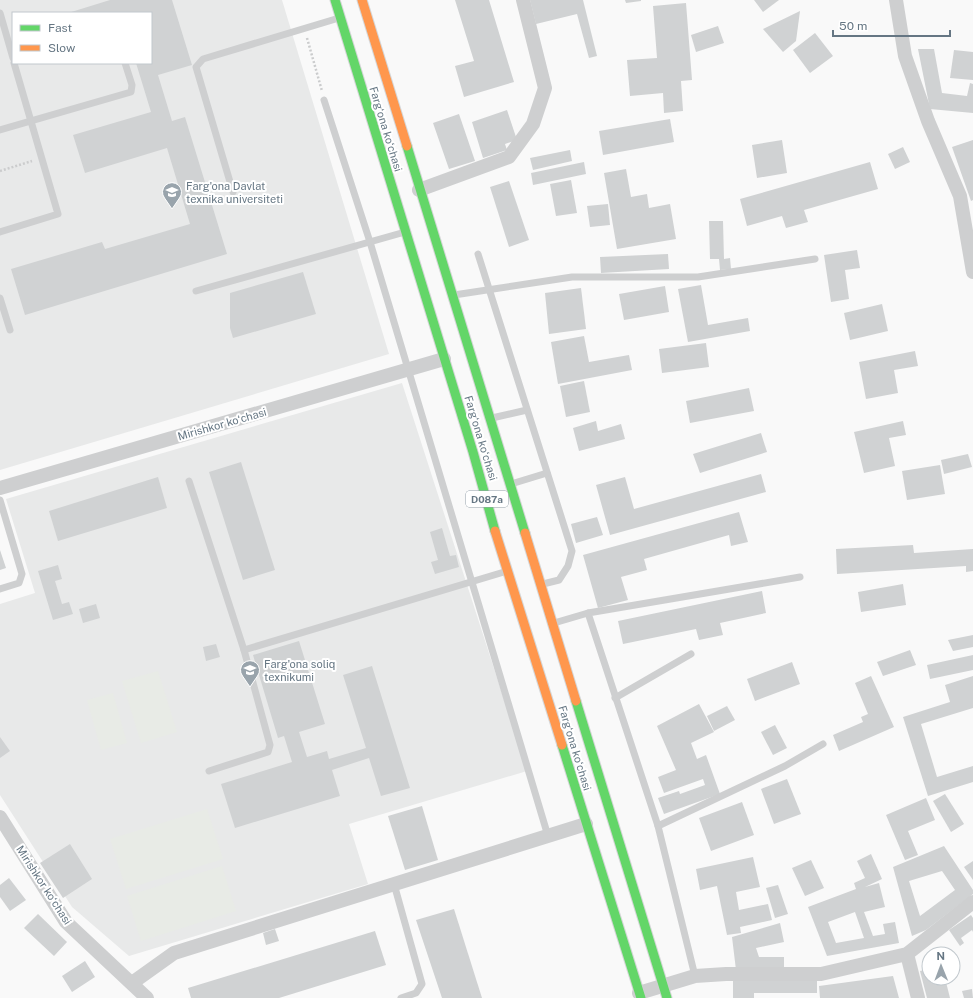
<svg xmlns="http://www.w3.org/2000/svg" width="973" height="998" font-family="'Public Sans',sans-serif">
<rect width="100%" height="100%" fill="#f9f9f9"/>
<g fill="#e8e9e9" fill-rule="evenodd">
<path d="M0,0H282L389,354L0,470ZM13,13H151V63H13Z"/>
<polygon points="402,383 527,771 349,824 368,884 129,956 72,907 0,795 0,604 35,593 6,499"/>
</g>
<g fill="#e8ebe6">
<polygon points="158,671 177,732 141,743 122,681"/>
<polygon points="113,693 127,743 101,750 87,700"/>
<polygon points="207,809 223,859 126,889 110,839"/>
<polygon points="222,866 236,911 141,941 127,896"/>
</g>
<g fill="#d0d2d3" fill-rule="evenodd">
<polygon points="110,0 172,0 192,65 158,75 172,121 185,117 227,254 25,315 11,269 102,242 105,249 190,224 167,148 85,173 73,135 151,112 136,63 151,63 151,13 68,13"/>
<polygon points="455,0 489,0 514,82 464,97 455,66 474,61"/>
<polygon points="530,0 583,0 597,56 589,58 577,14 536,24"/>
<polygon points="625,0 641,0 641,1 626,3"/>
<polygon points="754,0 779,0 763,12"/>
<polygon points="686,3 692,80 681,81 683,111 664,113 663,93 630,96 627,60 657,58 653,6"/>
<polygon points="800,11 796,41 783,52 763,29"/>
<polygon points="718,26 724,43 696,52 691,35"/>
<polygon points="815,33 833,56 810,73 793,50"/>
<polygon points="918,49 934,49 942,93 967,96 970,83 973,84 973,113 930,109"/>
<polygon points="954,50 973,52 973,80 950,78"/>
<polygon points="507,110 517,140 505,144 507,150 483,158 472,122"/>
<polygon points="459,114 475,161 449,169 433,123"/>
<polygon points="670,119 674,142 603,155 599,131"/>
<polygon points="782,140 787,173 757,178 752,145"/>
<polygon points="973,140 973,200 971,201 952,147"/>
<polygon points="903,147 910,162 895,169 888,154"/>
<polygon points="570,150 572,161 533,170 530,158"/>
<polygon points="584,162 586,174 533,185 531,173"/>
<polygon points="870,162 878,189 804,210 808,222 786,228 782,216 747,226 740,199"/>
<polygon points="626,169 631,197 647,194 649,208 670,204 676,239 617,249 604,173"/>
<polygon points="571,180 577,213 556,216 550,184"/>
<polygon points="509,181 529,240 509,247 490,187"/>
<polygon points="608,204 610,225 590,227 587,206"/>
<polygon points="709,221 723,221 724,259 730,258 731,269 720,270 719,259 710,259"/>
<polygon points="857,250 860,268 845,270 849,299 831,302 824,255"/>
<polygon points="668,254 669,269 601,273 600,257"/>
<polygon points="303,272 316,314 233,338 230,328 230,293"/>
<polygon points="701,285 708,325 748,318 750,331 688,342 678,289"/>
<polygon points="665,286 669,312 624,320 619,294"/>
<polygon points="581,288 586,329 549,334 545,293"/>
<polygon points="882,304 888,331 850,340 844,313"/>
<polygon points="584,336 589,362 629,355 632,370 558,384 551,342"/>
<polygon points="706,343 709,367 662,373 659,349"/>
<polygon points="915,351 918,366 894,370 898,393 866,399 859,362"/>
<polygon points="584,381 590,412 566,417 560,386"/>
<polygon points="749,388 754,411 690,423 686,401"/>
<polygon points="596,421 598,431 621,424 625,439 579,451 573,428"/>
<polygon points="903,421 906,435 889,438 895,466 864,473 854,432"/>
<polygon points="761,433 767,452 700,473 693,454"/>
<polygon points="968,454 972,467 944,474 941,460"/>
<polygon points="241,462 275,570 243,580 209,472"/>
<polygon points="940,465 945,494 907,500 902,471"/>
<polygon points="761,474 766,492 610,535 596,485 625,477 634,509"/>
<polygon points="158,477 167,508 58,541 49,511"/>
<polygon points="739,512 748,542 731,546 729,535 644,559 647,570 621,577 628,600 598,608 583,555"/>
<polygon points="597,517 603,535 576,543 571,524"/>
<polygon points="442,528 450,556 456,555 459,567 435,574 431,562 438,560 430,532"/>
<polygon points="913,545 914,553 973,549 973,571 966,572 966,566 837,574 836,549"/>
<polygon points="0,550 6,568 0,570"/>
<polygon points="58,565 62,579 55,581 62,604 69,602 73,614 53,620 38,571"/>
<polygon points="903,584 906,605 861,612 858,592"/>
<polygon points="762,591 766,613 720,623 723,635 699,640 696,629 623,644 618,621"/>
<polygon points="96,604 100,618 83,623 79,609"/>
<polygon points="973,635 973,647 953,651 948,640"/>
<polygon points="299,641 325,724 299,732 307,757 327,751 329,759 366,748 343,675 372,666 410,788 381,796 369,758 332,770 340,796 235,828 221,784 292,762 284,736 278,738 253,655"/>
<polygon points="216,644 220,657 206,661 203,647"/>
<polygon points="910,650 916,665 883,676 877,662"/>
<polygon points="973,655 973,670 930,679 927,665"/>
<polygon points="792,662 800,684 755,701 747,679"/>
<polygon points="871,676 894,727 839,751 833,735 863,722 861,717 868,714 855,683"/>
<polygon points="973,676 973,708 921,724 937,777 973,766 973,782 928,796 903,717 950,702 945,685"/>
<polygon points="699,704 714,732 691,743 697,759 706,755 720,794 664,814 658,798 679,791 680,794 705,785 703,779 664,793 658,777 676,770 657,726"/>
<polygon points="727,706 735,720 714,731 707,716"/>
<polygon points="775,725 787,748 773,755 761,732"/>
<polygon points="0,737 10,751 0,758"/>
<polygon points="787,779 801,814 774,824 761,789"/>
<polygon points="945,794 964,824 951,832 933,801"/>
<polygon points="926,798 935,820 908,831 918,855 905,860 886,815"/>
<polygon points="742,802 754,835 711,851 699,818"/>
<polygon points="422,806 438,860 405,870 388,816"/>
<polygon points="70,844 92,879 63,898 40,863"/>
<path d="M944,846L973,890V894L926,930L912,936L893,867ZM942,871L955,890L920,916L909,881Z"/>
<path d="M871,854L882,879L865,887L879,883L885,907L864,912L873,936L885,934L883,924L895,922L899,943L827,956L808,907L856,889L854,883L865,878L857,861ZM855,912L864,938L836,943L828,922Z"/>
<polygon points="753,857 760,887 736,892 739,910 768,904 772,920 740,927 741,933 727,935 717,886 700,890 696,869"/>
<polygon points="811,860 824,888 805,896 792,868"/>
<polygon points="973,861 973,880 964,867"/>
<polygon points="9,878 26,900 10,911 0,897 0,885"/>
<polygon points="778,885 788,914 775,918 766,888"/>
<polygon points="454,909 482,998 442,998 416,920"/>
<polygon points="38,914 67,942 54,956 24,928"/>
<polygon points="971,915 973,918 973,932 972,930 961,938 964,943 960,946 949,930"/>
<polygon points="780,923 784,942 756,948 759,957 784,957 784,969 736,970 732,937"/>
<polygon points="275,929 279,941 266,945 263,933"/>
<polygon points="375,931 386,965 279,998 191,998 188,988"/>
<polygon points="85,961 95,977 72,992 62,976"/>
<polygon points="929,969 929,978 945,978 950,998 927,998 920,971"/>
<polygon points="893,976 899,998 820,998 819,986"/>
<polygon points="733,978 817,978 817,993 754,993 754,998 733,998"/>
<polygon points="972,989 973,998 964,998 962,991"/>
</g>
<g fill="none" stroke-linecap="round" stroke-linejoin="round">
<g stroke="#d5d6d7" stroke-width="11">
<g id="fast">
<polyline points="335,0 473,452 495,531"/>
<polyline points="407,146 525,533"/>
<polyline points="576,701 667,998"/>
<polyline points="562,745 641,998"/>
</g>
</g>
<g stroke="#d5d6d7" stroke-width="11">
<g id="slow">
<polyline points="362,0 407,146"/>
<polyline points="495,531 562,745"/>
<polyline points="525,533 576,701"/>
</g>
</g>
<g stroke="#cbcccd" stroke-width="2.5" stroke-dasharray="2 2" stroke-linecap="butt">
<polyline points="307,38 322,91"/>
<polyline points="0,171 32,161"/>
</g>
<g stroke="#cecfd0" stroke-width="7">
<polyline points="0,13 13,58"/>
<polyline points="324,100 370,242 548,836"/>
<polyline points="0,130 131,92 132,85 125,63"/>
<polyline points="233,192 196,67 203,59 339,18"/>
<polyline points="0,232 58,214 14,63"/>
<polyline points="478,254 572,551 568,566 559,580 543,584"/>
<polyline points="196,291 405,232"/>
<polyline points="454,295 572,277 698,277 815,259"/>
<polyline points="0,298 10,330"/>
<polyline points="492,418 527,410"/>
<polyline points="189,481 244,650 270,745 268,752 209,771"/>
<polyline points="511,484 547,473"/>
<polyline points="0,500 22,574 19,583 0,589"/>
<polyline points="554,623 588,613"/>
<polyline points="244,650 504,572"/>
<polyline points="615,698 691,654"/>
<polyline points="658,826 588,613 800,577"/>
<polyline points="394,884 422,984 416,993 401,998"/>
<polyline points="695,976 658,826 785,766 823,744"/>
</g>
<g stroke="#cecfd0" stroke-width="14">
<polyline points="896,0 905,56 928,121 960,196 973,272"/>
<polyline points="419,190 509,157 533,124 545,88 523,0"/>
<polyline points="0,488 444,359"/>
<polyline points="0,817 66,922 147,998"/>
<polyline points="907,954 918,998"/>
<polyline points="132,983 174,953 586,824"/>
<polyline points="639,993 695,976 726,974 821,974 907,954 973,902"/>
</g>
<use href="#fast" stroke="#63d668" stroke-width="9"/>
<use href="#slow" stroke="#ff974d" stroke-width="9"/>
</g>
<defs>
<g id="university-pin" transform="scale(1)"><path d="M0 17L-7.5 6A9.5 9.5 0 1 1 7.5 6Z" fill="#99a4ac" stroke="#fff"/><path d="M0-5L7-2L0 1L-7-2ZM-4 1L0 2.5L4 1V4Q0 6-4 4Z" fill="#fff"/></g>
</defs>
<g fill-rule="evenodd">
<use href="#university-pin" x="172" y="192"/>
<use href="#university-pin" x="250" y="670"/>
</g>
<g text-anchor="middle" stroke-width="4" stroke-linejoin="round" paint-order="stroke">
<rect fill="#fff" stroke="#939fa8" stroke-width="1" x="466" y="491" width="42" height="16" rx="3"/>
<g font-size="10" font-weight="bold" fill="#657683">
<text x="487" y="503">D087a</text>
</g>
<g font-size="11" fill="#657683" stroke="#fff">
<text transform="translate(386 129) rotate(73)" y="4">Fargʻona koʻchasi</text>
<text transform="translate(222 424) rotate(-16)" y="4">Mirishkor koʻchasi</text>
<text transform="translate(481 438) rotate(73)" y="4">Fargʻona koʻchasi</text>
<text transform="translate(575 748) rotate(73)" y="4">Fargʻona koʻchasi</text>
<text transform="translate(44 885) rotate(57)" y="4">Mirishkor koʻchasi</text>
</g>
<g font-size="11" fill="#657683" stroke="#fff" text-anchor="start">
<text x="186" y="190">Farg'ona Davlat<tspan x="186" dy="13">texnika universiteti</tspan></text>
<text x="264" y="668">Farg'ona soliq<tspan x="264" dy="13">texnikumi</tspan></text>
</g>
</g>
<rect x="12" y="12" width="140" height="52" fill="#ffffff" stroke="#c1c8cd"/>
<rect x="20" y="25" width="20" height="6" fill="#63d668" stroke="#c1c8cd"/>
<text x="48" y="32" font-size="12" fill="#657683">Fast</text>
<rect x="20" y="45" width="20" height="6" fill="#ff974d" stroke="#c1c8cd"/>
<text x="48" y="52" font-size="12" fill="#657683">Slow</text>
<g transform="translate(941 966) rotate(359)"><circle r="19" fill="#ffffff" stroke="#c1c8cd"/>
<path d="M0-3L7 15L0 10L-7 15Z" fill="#99a4ac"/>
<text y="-6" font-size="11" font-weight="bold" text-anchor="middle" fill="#657683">N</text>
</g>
<path d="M833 30v6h117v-6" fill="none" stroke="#657683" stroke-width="2"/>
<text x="839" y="30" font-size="12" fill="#657683" stroke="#ffffff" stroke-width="3" paint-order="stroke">50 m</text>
</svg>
